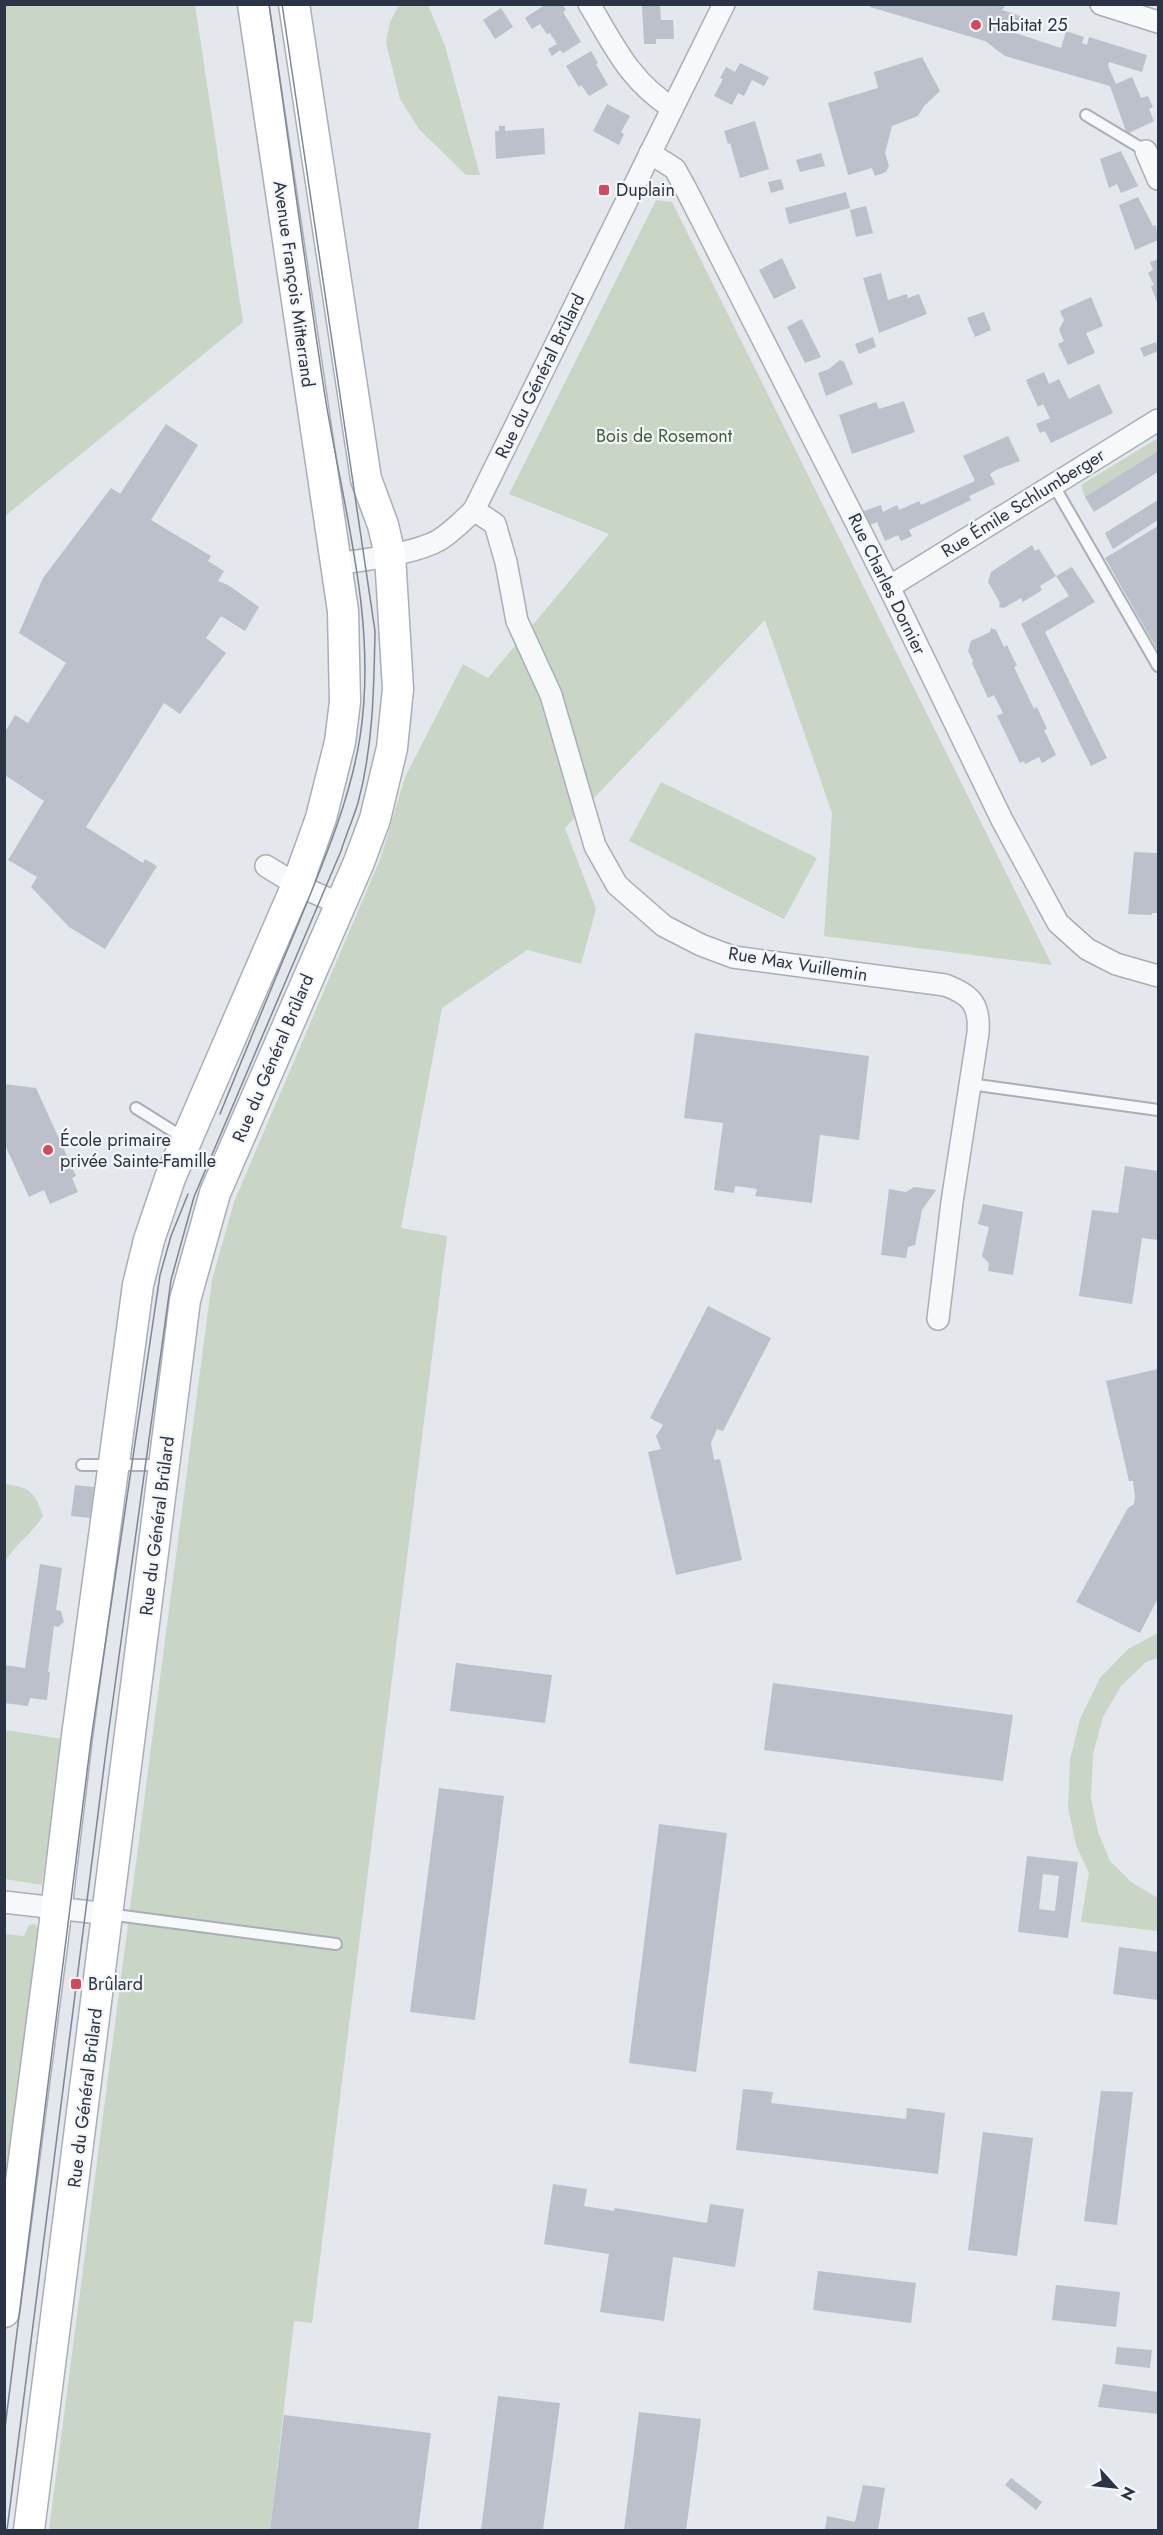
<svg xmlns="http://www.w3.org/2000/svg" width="1163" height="2535" font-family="Jost,sans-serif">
<rect width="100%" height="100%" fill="#e4e7ec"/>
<g fill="#c9d6c5">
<polygon points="5,4 195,5 243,322 5,516"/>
<polygon points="399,5 428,5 445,46 480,175 466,175 419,129 400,99 386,43 390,22"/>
<polygon points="656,200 672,202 1052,965 824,936 832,813 765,620 565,828 596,909 581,964 527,950 442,1008 401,1228 447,1236 312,2323 294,2321 270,2530 49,2530 212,1280 234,1202 381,857 405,777 463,664 488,678 609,534 509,494"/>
<polygon points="1158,438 1158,451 1085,497 1081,485"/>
<polygon points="661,782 817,858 784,919 629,841"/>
<path d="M5,1484C30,1487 35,1492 43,1516C32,1534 15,1544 5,1562Z"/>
<polygon points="1158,1633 1158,1658 1146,1662 1121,1686 1103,1717 1093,1754 1091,1798 1098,1832 1110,1861 1131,1882 1158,1898 1158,1931 1081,1922 1089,1873 1076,1845 1068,1808 1070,1760 1080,1719 1100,1678 1128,1649"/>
<polygon points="5,1730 63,1739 42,1885 5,1879"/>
<polygon points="35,1924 38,1929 5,2187 5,1934 24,1936 29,1925"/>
</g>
<g fill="#bbc0ca" fill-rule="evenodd">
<polygon points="546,4 562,4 566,10 563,12 581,42 563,53 560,50 552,56 548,49 557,44 550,33 547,34 540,24 532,29 525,18"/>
<polygon points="870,4 1007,4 1002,10 1023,17 1015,33 1061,48 1066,31 1084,37 1082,43 1087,45 1089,37 1147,55 1142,72 1109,62 1108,66 1116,84 1132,77 1141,98 1148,96 1153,107 1149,109 1154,121 1127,134 1110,86 1005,56 985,41 870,7"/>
<polygon points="660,5 661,20 673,20 674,39 656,39 656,44 644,44 642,6"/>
<polygon points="501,8 513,27 495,39 483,20"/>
<polygon points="591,51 598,63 596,64 608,85 589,96 581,85 579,87 566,66"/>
<polygon points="922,57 940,91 924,106 918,116 892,126 885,153 889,166 886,172 875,176 872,168 848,175 828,103 878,88 874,72"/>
<polygon points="740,63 769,77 764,86 752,80 744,96 738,93 732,105 714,96 723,79 720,78 726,67 735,72"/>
<polygon points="607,104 630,116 621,132 624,134 619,145 593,131"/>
<polygon points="755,121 769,169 740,178 730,143 728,144 724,131"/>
<polygon points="499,126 505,126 505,131 544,128 545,154 496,159 495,131 499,131"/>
<polygon points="1121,151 1138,186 1121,193 1117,184 1109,188 1100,159"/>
<polygon points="821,153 825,166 800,172 796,160"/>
<polygon points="781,179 784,189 771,193 768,182"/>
<polygon points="846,192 850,208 789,224 785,208"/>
<polygon points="1138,197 1153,226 1156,225 1158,240 1135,250 1119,205"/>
<polygon points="866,206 873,233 856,237 850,210"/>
<polygon points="782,258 796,288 774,299 759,270"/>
<polygon points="1158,259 1158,305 1151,286 1154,285 1148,273 1153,270 1150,262"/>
<polygon points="881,273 888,300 907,294 908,298 919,294 927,314 879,333 863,278"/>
<polygon points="1091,297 1103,326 1086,333 1095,353 1068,365 1058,344 1064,341 1059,330 1064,320 1060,311"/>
<polygon points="984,312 991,330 975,337 967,318"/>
<polygon points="802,319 821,357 805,363 787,327"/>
<polygon points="873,337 876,347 859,354 855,344"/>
<polygon points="1156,342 1158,351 1144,357 1140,348"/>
<polygon points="840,360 844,362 853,384 826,396 818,373 829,369"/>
<polygon points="1044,372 1049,384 1059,379 1069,399 1099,384 1113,413 1051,443 1045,431 1040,433 1036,424 1050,418 1043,404 1038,407 1026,380"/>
<polygon points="904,401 915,432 852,454 839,415 876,402 879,409"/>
<polygon points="166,424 198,445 151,520 211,556 208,561 224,571 218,581 228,585 259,607 245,631 221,616 206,638 226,653 180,714 164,703 86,827 143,863 145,859 157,866 105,949 69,927 31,887 37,877 8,860 44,801 5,775 5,732 15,715 28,723 66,663 19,633 43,578 111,488 120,494"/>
<polygon points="1008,436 1020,461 996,470 990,474 995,484 969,496 971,500 909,530 912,536 901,541 898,535 885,541 877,522 870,525 864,511 881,505 883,512 897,505 899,510 919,501 921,505 975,481 963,456"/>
<polygon points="1158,451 1158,472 1094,512 1085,497"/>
<polygon points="1158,500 1158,520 1113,549 1105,533"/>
<polygon points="1158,526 1158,651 1105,558"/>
<polygon points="1032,545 1035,551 1039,549 1056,576 1040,586 1042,590 1023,602 1021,598 1004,608 999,607 1000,603 988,582 991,572"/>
<polygon points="1072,567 1095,602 1045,632 1107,758 1091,766 1021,624 1069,596 1056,576"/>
<polygon points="991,628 996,630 1004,647 1007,645 1017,666 1014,667 1034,709 1037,707 1047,729 1044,730 1056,755 1042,763 1039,757 1025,764 1024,761 1020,763 997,716 1003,713 994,695 988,698 972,663 973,661 968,651 971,641 990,632"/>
<polygon points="1134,852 1157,853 1158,856 1158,913 1152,913 1152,915 1128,914"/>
<polygon points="695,1033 869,1056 859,1140 820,1135 812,1203 755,1196 757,1189 751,1188 735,1186 734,1193 714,1190 723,1123 684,1118"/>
<polygon points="4,1084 36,1088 76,1176 72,1178 78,1192 50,1204 44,1190 29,1197 4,1143"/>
<polygon points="1125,1166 1158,1171 1158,1240 1142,1238 1132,1304 1079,1296 1092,1210 1118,1213"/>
<polygon points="914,1187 936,1190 922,1210 915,1245 908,1247 906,1258 881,1255 889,1189 906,1192"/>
<polygon points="983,1204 1023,1212 1013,1275 988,1271 989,1263 982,1256 989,1227 978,1224"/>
<polygon points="708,1306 771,1338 723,1431 717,1429 711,1443 714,1460 720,1459 742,1560 676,1575 648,1452 661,1449 656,1436 663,1425 650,1418"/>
<polygon points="1158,1369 1158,1598 1140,1633 1076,1602 1128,1508 1134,1504 1135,1497 1133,1481 1129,1481 1106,1381"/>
<polygon points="75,1485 94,1487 90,1518 71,1516"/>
<polygon points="40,1564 62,1568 56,1610 61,1611 64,1622 58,1627 54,1626 48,1672 50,1672 47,1700 30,1698 28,1706 4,1703 4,1665 25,1668"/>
<polygon points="456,1663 552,1675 545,1723 450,1711"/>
<polygon points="773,1683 1013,1715 1003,1781 764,1750"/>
<polygon points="439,1788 504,1796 475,2020 410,2012"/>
<polygon points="659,1824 727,1833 696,2072 629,2063"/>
<path d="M1027,1856L1078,1862L1068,1938L1018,1932ZM1043,1874L1059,1876L1055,1911L1039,1909Z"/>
<polygon points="1119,1947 1158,1952 1158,2000 1113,1994"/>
<polygon points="743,2089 773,2092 771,2103 906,2119 907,2108 945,2113 938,2174 736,2150"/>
<polygon points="1101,2091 1133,2092 1117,2225 1084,2221"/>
<polygon points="983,2132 1033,2138 1017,2256 968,2250"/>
<polygon points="553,2184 587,2189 584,2206 614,2211 615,2208 707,2223 710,2204 744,2209 735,2267 673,2257 664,2321 600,2312 609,2254 544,2244"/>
<polygon points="818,2271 916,2283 911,2323 813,2310"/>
<polygon points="1056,2285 1120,2292 1116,2327 1052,2320"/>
<polygon points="1117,2347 1152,2350 1150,2368 1115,2364"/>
<polygon points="1103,2384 1158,2392 1158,2414 1098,2407"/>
<polygon points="498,2396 560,2403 543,2530 481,2530"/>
<polygon points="639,2412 701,2419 686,2530 624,2530"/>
<polygon points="284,2415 431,2433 418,2530 270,2530"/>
<polygon points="1011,2478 1042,2502 1036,2510 1005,2485"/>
<polygon points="863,2485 885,2488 878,2530 825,2530 827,2516 855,2522"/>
</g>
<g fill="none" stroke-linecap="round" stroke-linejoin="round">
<g stroke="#a9aeb7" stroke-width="14">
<g id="service">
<polyline points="1086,115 1146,151"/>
<polyline points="1053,484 1158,666"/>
<polyline points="970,1084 1158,1110"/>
<polyline points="136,1108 184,1138"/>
<polyline points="82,1465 161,1465"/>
<polyline points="108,1914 336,1944"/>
</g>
</g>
<g stroke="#a9aeb7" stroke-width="24">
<g id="minor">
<path d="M589,4C615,47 629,80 672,108"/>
<polyline points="1101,4 1158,22"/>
<polyline points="1146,151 1158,179"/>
<polyline points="650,153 675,169 687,191 889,587 1002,820 1058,923 1087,949 1116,964 1158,976"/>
<path d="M474,510L495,524L506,562L517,621L551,695L595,846L617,885L664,926L701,945L733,957L945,985C972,995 980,1005 978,1033L952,1202L938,1319"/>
<path d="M334,564C360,561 417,553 439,540C452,532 463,521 474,510L724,4"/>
<polyline points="889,587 1158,420"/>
<polyline points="266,866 297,885 340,904"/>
<polyline points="4,1902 108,1914"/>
</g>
</g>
<g stroke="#a9aeb7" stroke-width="33">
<g id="secondary">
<polyline points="4,2312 53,1937 77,1736 138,1285 149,1240 170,1178 297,885 321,818 340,742 345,702 343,611 253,4"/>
<polyline points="29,2530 185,1300 215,1193 359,862 375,819 392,748 398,689 390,555 383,525 366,479 294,4"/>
</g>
</g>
<use href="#service" stroke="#f7f8fa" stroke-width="10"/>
<use href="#minor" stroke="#f7f8fa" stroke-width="21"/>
<use href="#secondary" stroke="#fff" stroke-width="30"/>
<g stroke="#7d8696" stroke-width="1.5">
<path d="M220,1114C246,1050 272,986 299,922C323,863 350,801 360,737C378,622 343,509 325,396C305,266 288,135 269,4"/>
<polyline points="4,2436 91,1740 160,1275 171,1236 188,1194"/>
<path d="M7,2530L107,1743L171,1280L194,1197L341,851C346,835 353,819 358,803C373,747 374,689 375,631L282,4"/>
</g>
</g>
<g fill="#d1495b" stroke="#f4f6f9" stroke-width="2">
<circle cx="976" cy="25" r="6"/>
<rect x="598" y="184" width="12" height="12" rx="3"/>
<circle cx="48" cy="1150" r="6"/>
<rect x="70" y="1978" width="12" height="12" rx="3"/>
</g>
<g text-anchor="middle" stroke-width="4.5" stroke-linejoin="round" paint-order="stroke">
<g font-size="18" fill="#2b3445" stroke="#f4f6f9" text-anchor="start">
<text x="988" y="31">Habitat 25</text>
<text x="616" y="196">Duplain</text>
<text x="60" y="1146">École primaire<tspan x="60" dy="21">privée Sainte-Famille</tspan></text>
<text x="88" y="1990">Brûlard</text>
</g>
<g font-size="18" fill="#2b3445" stroke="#f4f6f9">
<text transform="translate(294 284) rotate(82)" y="6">Avenue François Mitterrand</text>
<text transform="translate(540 376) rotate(-64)" y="6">Rue du Général Brûlard</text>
<text transform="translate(1023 503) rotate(-32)" y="6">Rue Émile Schlumberger</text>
<text transform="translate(887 584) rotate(64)" y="6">Rue Charles Dornier</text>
<text transform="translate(798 964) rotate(9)" y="6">Rue Max Vuillemin</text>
<text transform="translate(273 1058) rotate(-67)" y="6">Rue du Général Brûlard</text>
<text transform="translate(157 1526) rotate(-83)" y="6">Rue du Général Brûlard</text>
<text transform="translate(85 2098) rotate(-83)" y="6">Rue du Général Brûlard</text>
</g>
<g font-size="18" fill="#3f6138" stroke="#f4f6f9">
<text x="664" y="442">Bois de Rosemont</text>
</g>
</g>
<rect width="1163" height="2535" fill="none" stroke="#2b3445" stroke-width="12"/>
<g transform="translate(1115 2487) rotate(117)" stroke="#f4f6f9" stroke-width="4.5" paint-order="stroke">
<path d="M0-4.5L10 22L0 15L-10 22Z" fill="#2b3445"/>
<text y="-9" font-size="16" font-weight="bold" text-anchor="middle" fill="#2b3445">N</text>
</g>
</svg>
